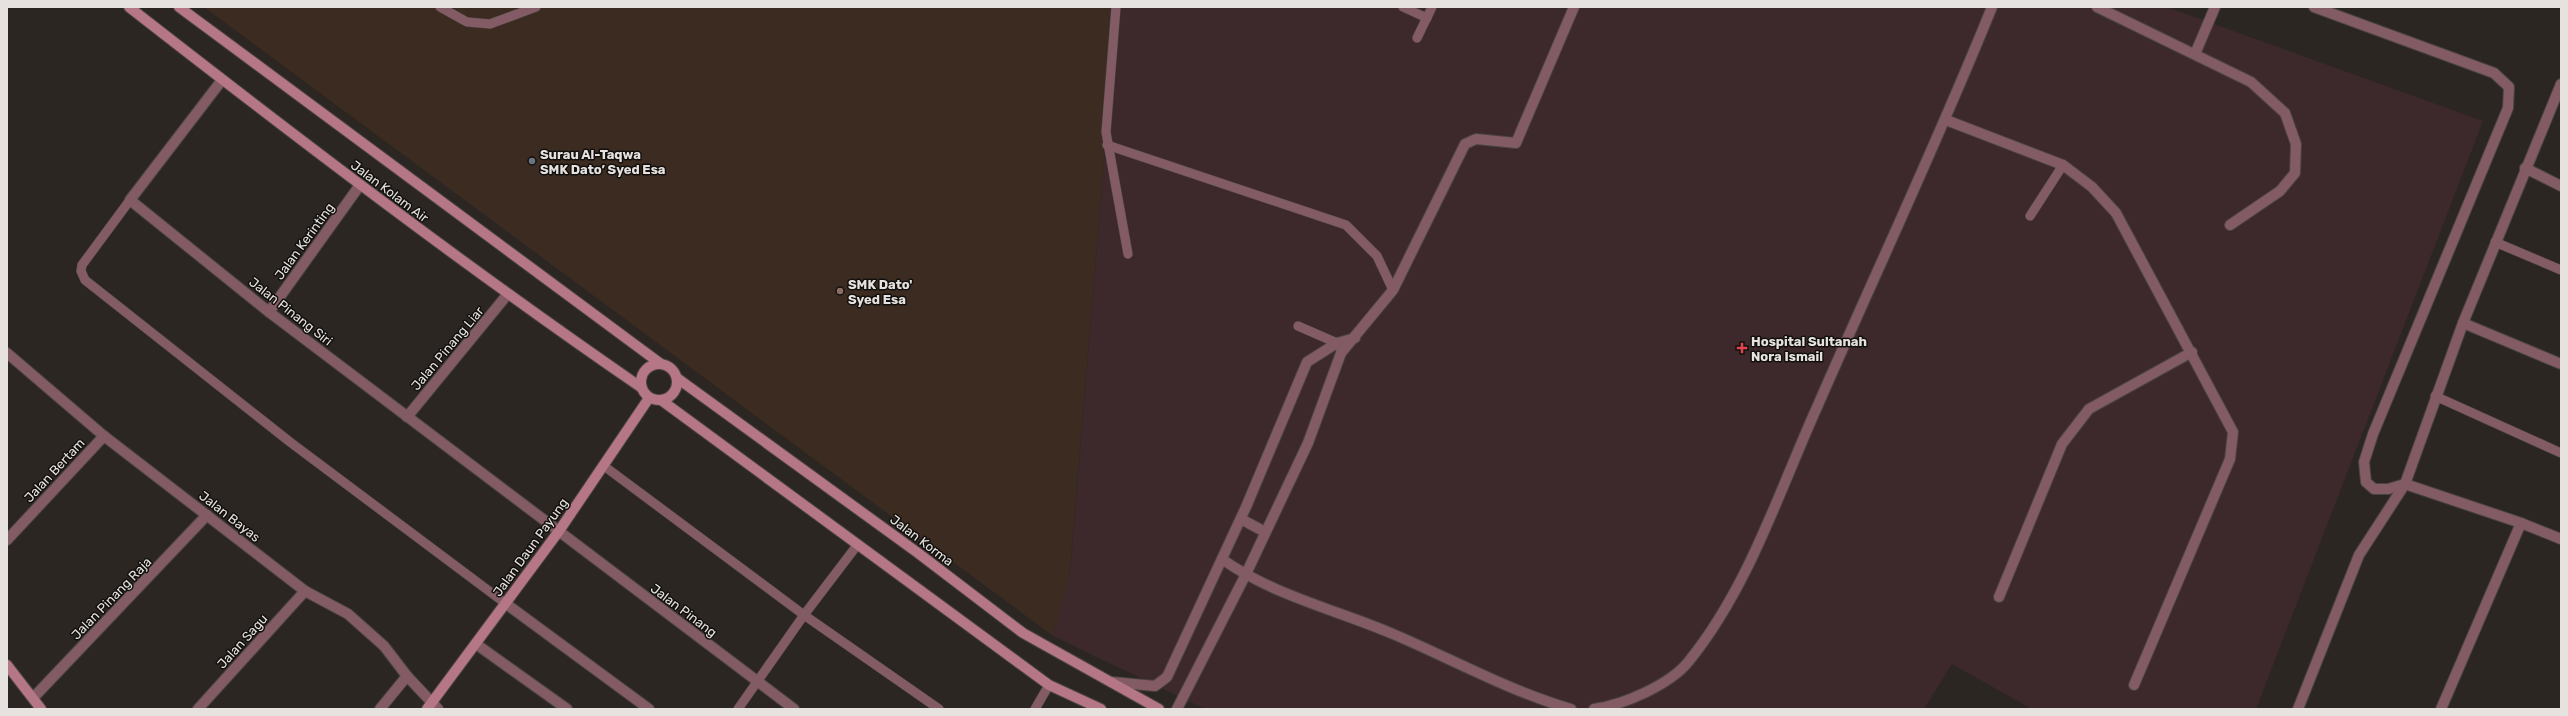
<svg xmlns="http://www.w3.org/2000/svg" width="2568" height="716" font-family="Rubik,sans-serif">
<rect width="100%" height="100%" fill="#2c2622"/>
<polygon fill="#3b2b20" points="204,7 1117,7 1069,582 1053,636"/>
<polygon fill="#3d292c" points="1117,7 2167,7 2483,121 2256,709 2032,709 1952,664 1924,709 1205,709 1053,636 1070,575"/>
<g fill="none" stroke-linecap="round" stroke-linejoin="round">
<g stroke="#4a4440" stroke-width="10">
<g id="lane">
<polyline points="440,7 467,22 490,24 536,7"/>
<polyline points="1116,7 1106,132 1128,254"/>
<polyline points="1403,7 1427,18"/>
<polyline points="1417,38 1432,7"/>
<polyline points="1107,145 1346,225 1377,256 1393,290"/>
<polyline points="130,200 82,265 81,271 85,280 290,442 505,603"/>
<polyline points="2030,216 2063,165"/>
<polyline points="2495,242 2561,270"/>
<polyline points="1298,326 1337,343 1339,347"/>
<polyline points="2435,396 2561,453"/>
<polyline points="604,466 804,615 939,709"/>
<polyline points="738,709 804,615 858,544"/>
<polyline points="1035,709 1049,685"/>
</g>
</g>
<g stroke="#4a4440" stroke-width="12">
<g id="street">
<polyline points="2097,7 2251,82 2285,113 2296,144 2295,173 2280,191 2230,225"/>
<polyline points="2314,7 2494,73 2509,87 2508,108 2373,434 2364,462 2366,482 2374,489 2388,489 2405,484 2521,523 2561,539"/>
<polyline points="2195,54 2215,7"/>
<polyline points="222,80 130,200 269,312 794,709"/>
<polyline points="1946,120 2063,165 2092,187 2116,213 2233,432 2230,459 2134,685"/>
<polyline points="2525,168 2561,186"/>
<polyline points="269,312 360,185"/>
<polyline points="2463,323 2561,364"/>
<polyline points="7,353 104,436 305,591 348,614 384,646 407,676 438,709"/>
<polyline points="407,417 507,295"/>
<polyline points="1241,519 1265,532"/>
<polyline points="7,540 104,436"/>
<path d="M1222,559C1272,595 1337,610 1393,634C1452,659 1509,691 1571,709"/>
<polyline points="1999,597 2062,444 2089,409 2192,352"/>
<polyline points="505,603 649,709"/>
<polyline points="476,644 567,709"/>
<polyline points="1112,682 1155,686 1167,677 1246,507 1307,362 1337,343 1355,338"/>
<polyline points="33,698 207,515"/>
<polyline points="198,709 305,591"/>
<polyline points="380,709 407,676"/>
<polyline points="1177,709 1245,576 1308,443 1341,353 1393,290 1465,144 1476,139 1516,143 1574,7"/>
<path d="M1594,709C1623,705 1670,685 1689,661C1749,587 1779,491 1818,405C1876,272 1938,141 1992,7"/>
<polyline points="2298,709 2359,555 2405,484 2463,323 2561,84"/>
<polyline points="2441,709 2521,523"/>
</g>
</g>
<g stroke="#4a4440" stroke-width="12">
<g id="secondary">
<path d="M129,7C297,138 466,267 642,388"/>
<polyline points="179,7 661,364"/>
<circle cx="659" cy="382" r="18"/>
<polyline points="677,378 918,553 1023,633 1159,709"/>
<polyline points="661,400 1049,685 1101,709"/>
<polyline points="7,665 41,709"/>
<polyline points="427,709 559,531 649,398"/>
</g>
</g>
<use href="#lane" stroke="#825b64" stroke-width="9"/>
<use href="#street" stroke="#825b64" stroke-width="10"/>
<use href="#secondary" stroke="#b57786" stroke-width="10"/>
</g>
<circle fill="#6b7280" stroke="#12100e" stroke-width="1.5" cx="532" cy="161" r="4"/>
<circle fill="#8d6e63" stroke="#12100e" stroke-width="1.5" cx="840" cy="291" r="4"/>
<path fill="#e0444e" stroke="#12100e" stroke-width="1.5" d="M1740 342h4v4h4v4h-4v4h-4v-4h-4v-4h4z"/>
<g text-anchor="middle" stroke-width="3" stroke-linejoin="round" paint-order="stroke">
<g font-size="13" font-weight="bold" fill="#e6e2df" stroke="#12100e" text-anchor="start">
<text x="540" y="159">Surau Al-Taqwa<tspan x="540" dy="15">SMK Dato’ Syed Esa</tspan></text>
<text x="848" y="289">SMK Dato'<tspan x="848" dy="15">Syed Esa</tspan></text>
<text x="1751" y="346">Hospital Sultanah<tspan x="1751" dy="15">Nora Ismail</tspan></text>
</g>
<g font-size="13" fill="#e6e2df" stroke="#12100e">
<text transform="translate(390 191) rotate(37)" y="5">Jalan Kolam Air</text>
<text transform="translate(304 241) rotate(-54)" y="5">Jalan Kerinting</text>
<text transform="translate(291 311) rotate(38)" y="5">Jalan Pinang Siri</text>
<text transform="translate(447 348) rotate(-50)" y="5">Jalan Pinang Liar</text>
<text transform="translate(54 470) rotate(-47)" y="5">Jalan Bertam</text>
<text transform="translate(230 516) rotate(38)" y="5">Jalan Bayas</text>
<text transform="translate(922 540) rotate(37)" y="5">Jalan Korma</text>
<text transform="translate(530 547) rotate(-54)" y="5">Jalan Daun Payung</text>
<text transform="translate(111 598) rotate(-46)" y="5">Jalan Pinang Raja</text>
<text transform="translate(684 610) rotate(37)" y="5">Jalan Pinang</text>
<text transform="translate(242 641) rotate(-48)" y="5">Jalan Sagu</text>
</g>
</g>
<rect width="2568" height="716" fill="none" stroke="#e6e2df" stroke-width="16"/>
</svg>
